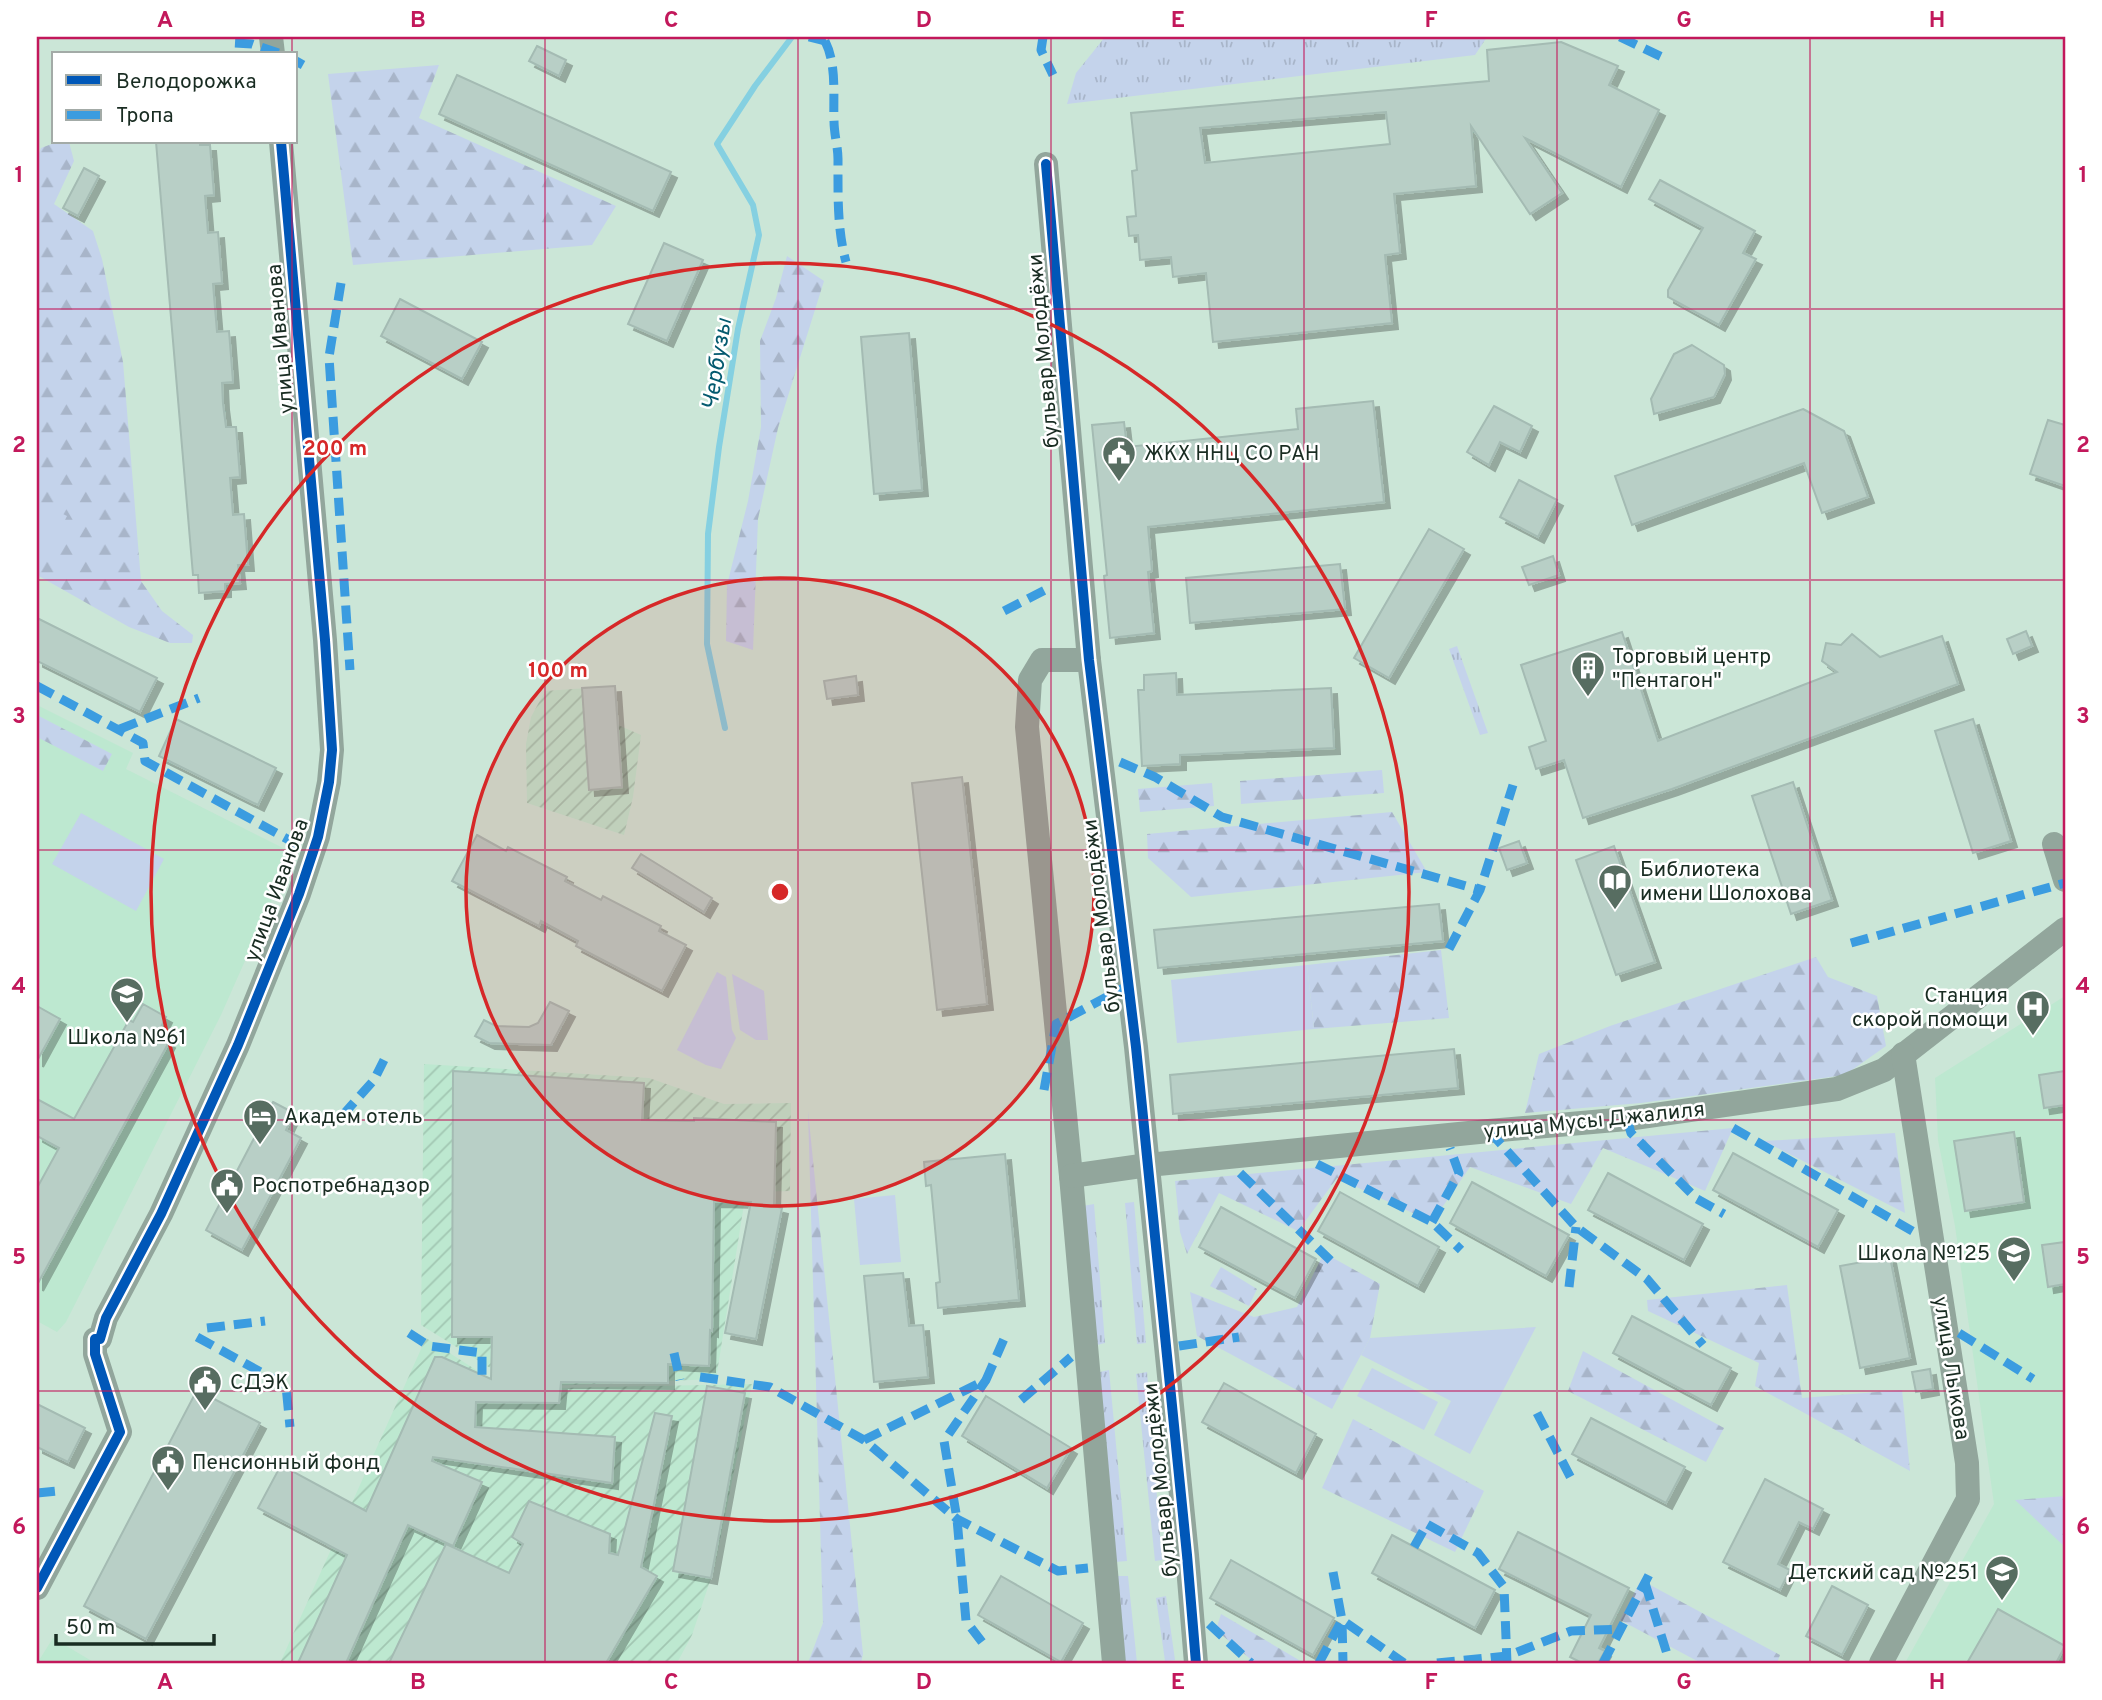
<svg xmlns="http://www.w3.org/2000/svg" width="2102" height="1700" font-family="Overpass,sans-serif">
<defs>
<pattern id="industrial-furrows" width="10" height="10" patternUnits="userSpaceOnUse" patternTransform="scale(1.75)"><rect width="10" height="10" fill="#bde8d0"/><path d="M-1 1l2-2M0 10L10 0M9 11l2-2" fill="none" stroke="#a2c7b2"/></pattern>
<pattern id="grass-tufts" width="24" height="20" patternUnits="userSpaceOnUse" patternTransform="scale(1.75)"><rect width="24" height="20" fill="#c4d3eb"/><path d="M3 7l-1-3M5 7V3M7 7l1-3M15 17l-1-3M17 17v-4M19 17l1-3" fill="none" stroke="#a8b5c9"/></pattern>
<pattern id="forest-firs" width="22" height="20" patternUnits="userSpaceOnUse" patternTransform="scale(1.75)"><rect width="22" height="20" fill="#c4d3eb"/><path d="M5 1l3.5 6h-7zM16 11l3.5 6h-7z" fill="#a8b5c9"/></pattern>
<filter id="shadow"><feDropShadow dx="6" dy="6" stdDeviation="0" flood-color="#0004"/></filter>
</defs>
<rect width="100%" height="100%" fill="#cbe6d7"/>
<g fill="#bde8d0">
<polygon points="37,705 133,753 126,769 289,851 275,893 221,1015 66,1322 57,1332 37,1321"/>
<polygon points="2065,996 2065,1663 1905,1663 1994,1504 1955,1226 1938,1140 1935,1078"/>
<polygon points="53,1638 95,1663 38,1662"/>
</g>
<g fill="url(#industrial-furrows)">
<polygon points="615,686 618,725 641,735 633,797 624,835 527,803 526,744 531,717 545,691"/>
<polygon points="424,1064 649,1078 724,1104 791,1103 790,1191 746,1192 716,1379 521,1387 421,1325"/>
<polygon points="426,1338 506,1389 752,1384 714,1569 692,1635 677,1663 280,1663"/>
</g>
<g fill="url(#grass-tufts)">
<polygon points="1105,37 1487,37 1475,55 1067,104 1076,73"/>
<polygon points="1457,646 1488,733 1480,735 1449,649"/>
<polygon points="1134,1202 1146,1343 1137,1344 1125,1203"/>
<polygon points="1094,1204 1105,1343 1097,1345 1083,1206"/>
<polygon points="1109,1370 1127,1561 1115,1562 1100,1372"/>
<polygon points="1147,1372 1162,1560 1155,1561 1136,1374"/>
<polygon points="1116,1576 1128,1576 1137,1663 1122,1663"/>
<polygon points="1166,1596 1175,1660 1165,1661 1156,1598"/>
</g>
<g fill="url(#forest-firs)">
<polygon points="439,65 419,118 616,206 592,245 353,265 328,74"/>
<polygon points="57,142 69,142 74,161 54,204 93,231 102,259 123,362 141,581 162,611 193,635 192,643 170,643 129,627 37,575 37,158 41,148"/>
<polygon points="787,256 824,281 778,428 758,519 753,650 726,641 727,585 748,501 761,427 760,341 776,298"/>
<polygon points="37,715 112,754 103,771 37,737"/>
<polygon points="1382,770 1384,793 1241,804 1240,781"/>
<polygon points="1212,783 1214,806 1140,812 1138,789"/>
<polygon points="1392,812 1427,872 1191,897 1148,858 1147,834"/>
<polygon points="1441,950 1449,1018 1314,1029 1307,965"/>
<polygon points="1816,957 1828,977 1877,996 1886,1046 1845,1075 1641,1103 1525,1113 1539,1054 1610,1026"/>
<polygon points="808,1111 863,1654 861,1663 808,1663 823,1623"/>
<polygon points="1733,1128 1705,1191 1603,1148 1571,1204 1470,1167 1432,1222 1337,1178 1298,1231 1219,1193 1187,1254 1180,1232 1175,1181"/>
<polygon points="1895,1133 1905,1213 1764,1141"/>
<polygon points="1324,1253 1380,1284 1370,1338 1332,1409 1197,1336 1190,1292 1254,1317 1297,1307"/>
<polygon points="1221,1267 1257,1289 1249,1306 1210,1286"/>
<polygon points="1787,1285 1802,1398 1902,1390 1910,1471 1755,1386 1759,1363 1648,1311 1647,1300"/>
<polygon points="1583,1351 1724,1428 1706,1462 1568,1391"/>
<polygon points="1353,1419 1484,1491 1455,1552 1322,1488"/>
<polygon points="2065,1496 2065,1547 2015,1500"/>
<polygon points="1641,1580 1780,1655 1777,1663 1701,1663 1620,1620"/>
<polygon points="1221,1614 1304,1663 1255,1663 1216,1630"/>
</g>
<g fill="#c4d3eb">
<polygon points="37,501 67,516 47,556 37,551"/>
<polygon points="81,813 164,859 136,911 52,864"/>
<polygon points="1307,965 1314,1029 1177,1043 1171,980"/>
<polygon points="717,972 726,977 732,1030 736,1038 721,1069 706,1065 677,1050"/>
<polygon points="732,974 764,991 768,1040 756,1040 740,1030"/>
<polygon points="895,1195 901,1262 860,1265 854,1199"/>
<polygon points="1536,1327 1470,1454 1434,1435 1451,1401 1361,1355 1370,1338"/>
<polygon points="1372,1368 1438,1402 1424,1430 1357,1396"/>
</g>
<g fill="none" stroke-linecap="round" stroke-linejoin="round">
<polyline stroke="#85d0e1" stroke-width="6" points="725,728 707,644 708,534 719,447 738,329 759,235 753,205 717,144 755,86 792,37"/>
</g>
<g fill="#b8cfc6" stroke="#a4bbb3" stroke-width="2" fill-rule="evenodd" filter="url(#shadow)">
<path d="M1561,42L1618,66L1609,85L1659,110L1621,187L1525,138L1562,193L1530,214L1471,126L1476,186L1394,194L1400,253L1385,255L1392,323L1213,342L1206,273L1173,277L1171,257L1140,260L1138,235L1129,236L1127,217L1136,216L1132,171L1137,170L1131,113L1489,81L1487,50ZM1386,112L1390,144L1205,163L1200,128Z"/>
<polygon points="537,46 566,60 559,76 529,61"/>
<polygon points="457,75 671,172 653,211 439,114"/>
<polygon points="156,142 200,142 200,145 210,145 214,195 205,196 208,233 218,232 222,283 213,284 217,332 229,331 233,382 222,383 223,404 226,427 236,427 240,477 230,478 233,515 244,514 248,565 238,565 240,583 225,584 225,591 199,593 198,575 193,575"/>
<polygon points="84,168 99,176 78,216 63,208"/>
<polygon points="1660,180 1755,231 1743,253 1756,259 1719,325 1668,297 1668,290 1703,228 1649,199"/>
<polygon points="664,243 703,260 667,341 628,324"/>
<polygon points="400,299 482,342 462,379 381,336"/>
<polygon points="909,333 922,490 874,494 861,337"/>
<polygon points="1692,345 1724,365 1725,374 1714,397 1654,414 1651,399 1674,354"/>
<polygon points="1373,401 1384,502 1148,527 1152,571 1148,572 1154,633 1110,638 1104,576 1107,575 1092,425 1124,422 1127,447 1298,429 1296,409"/>
<polygon points="1494,406 1532,426 1520,452 1500,442 1489,465 1467,452"/>
<polygon points="1803,409 1844,431 1868,497 1822,513 1804,463 1632,525 1615,476"/>
<polygon points="2048,420 2065,425 2065,486 2030,474"/>
<polygon points="1519,480 1557,500 1538,537 1500,517"/>
<polygon points="1429,529 1464,549 1389,678 1354,658"/>
<polygon points="1553,556 1559,575 1529,585 1522,567"/>
<polygon points="1340,564 1345,609 1190,623 1186,578"/>
<polygon points="37,618 157,678 140,712 37,661"/>
<polygon points="2026,631 2032,646 2013,654 2007,639"/>
<polygon points="1622,632 1658,741 1837,672 1822,661 1826,643 1841,645 1852,634 1880,657 1942,636 1958,684 1672,789 1583,818 1564,760 1536,769 1529,747 1546,741 1521,665"/>
<polygon points="1176,673 1177,695 1331,688 1334,748 1180,755 1180,764 1142,766 1138,690 1144,690 1144,675"/>
<polygon points="856,676 858,695 827,699 824,681"/>
<polygon points="615,686 622,787 589,790 582,688"/>
<polygon points="176,719 276,768 258,805 159,756"/>
<polygon points="1973,719 2011,841 1973,853 1935,731"/>
<polygon points="962,777 987,1004 937,1010 912,783"/>
<polygon points="1793,782 1832,900 1791,914 1752,796"/>
<polygon points="477,835 506,851 508,847 567,877 565,881 601,900 603,896 661,926 659,931 686,945 662,991 576,946 578,941 541,921 539,926 452,881"/>
<polygon points="1519,841 1527,863 1507,870 1499,848"/>
<polygon points="1614,846 1655,962 1616,975 1576,860"/>
<polygon points="641,854 712,898 704,912 632,868"/>
<polygon points="1439,904 1443,941 1158,968 1154,930"/>
<polygon points="550,1002 569,1011 551,1045 489,1043 475,1036 484,1020 496,1026 529,1027 538,1023"/>
<polygon points="143,1004 166,1017 157,1035 169,1042 37,1285 37,1188 59,1148 37,1136 37,1099 74,1119 129,1020 133,1022"/>
<polygon points="37,1006 60,1019 37,1061"/>
<polygon points="1454,1049 1458,1088 1173,1114 1170,1075"/>
<polygon points="453,1071 644,1083 642,1120 694,1121 694,1118 776,1122 774,1206 782,1208 756,1339 725,1333 751,1202 714,1201 712,1331 710,1330 709,1366 668,1364 668,1383 561,1382 559,1403 476,1402 475,1427 615,1437 612,1483 433,1457 432,1461 482,1482 453,1546 408,1525 346,1663 298,1663 347,1555 258,1508 281,1465 366,1511 435,1357 442,1357 491,1379 492,1337 452,1337"/>
<polygon points="2065,1071 2065,1105 2044,1108 2039,1075"/>
<polygon points="273,1102 294,1113 286,1130 301,1138 242,1250 206,1230"/>
<polygon points="2014,1132 2024,1202 1965,1211 1954,1141"/>
<polygon points="1733,1153 1838,1210 1818,1247 1713,1190"/>
<polygon points="1005,1154 1019,1300 938,1308 936,1283 940,1282 931,1185 926,1186 924,1162"/>
<polygon points="1608,1173 1703,1224 1684,1260 1588,1210"/>
<polygon points="1472,1182 1569,1235 1546,1276 1450,1223"/>
<polygon points="1340,1192 1439,1247 1418,1286 1318,1231"/>
<polygon points="1221,1207 1316,1259 1295,1298 1199,1247"/>
<polygon points="2065,1242 2065,1284 2048,1287 2042,1245"/>
<polygon points="1890,1257 1910,1358 1860,1368 1840,1266"/>
<polygon points="903,1273 909,1326 923,1325 928,1377 874,1382 864,1276"/>
<polygon points="1632,1316 1731,1368 1711,1405 1613,1353"/>
<polygon points="1930,1369 1933,1389 1916,1392 1912,1372"/>
<polygon points="1224,1383 1316,1434 1296,1473 1202,1422"/>
<polygon points="707,1386 745,1393 711,1578 673,1571"/>
<polygon points="197,1390 260,1423 146,1639 84,1606"/>
<polygon points="986,1396 1071,1448 1047,1488 962,1436"/>
<polygon points="37,1404 85,1428 68,1462 37,1447"/>
<polygon points="655,1413 672,1416 641,1567 657,1576 606,1663 389,1663 446,1544 509,1573 523,1544 512,1537 529,1501 610,1534 609,1553 618,1555"/>
<polygon points="1591,1418 1685,1467 1666,1503 1572,1454"/>
<polygon points="1765,1479 1823,1509 1813,1529 1799,1522 1778,1564 1790,1570 1780,1590 1723,1562"/>
<polygon points="1518,1532 1629,1588 1599,1648 1605,1651 1598,1663 1582,1663 1570,1657 1591,1615 1499,1569"/>
<polygon points="1392,1535 1495,1590 1475,1628 1372,1573"/>
<polygon points="1231,1560 1334,1618 1313,1655 1210,1598"/>
<polygon points="1001,1576 1083,1623 1061,1662 978,1615"/>
<polygon points="1832,1586 1868,1605 1842,1655 1806,1636"/>
<polygon points="1998,1609 2065,1646 2056,1663 1967,1663"/>
</g>
<g fill="none" stroke-linecap="round" stroke-linejoin="round">
<g stroke="#92a69c" stroke-width="24">
<polyline points="271,37 273,54"/>
<polyline points="1046,164 1089,660 1136,1047 1187,1555 1196,1663"/>
<polyline points="1089,660 1042,660 1030,680 1027,727 1071,1176 1114,1663"/>
<polyline points="2054,844 2065,880"/>
<polyline points="1071,1176 1148,1165 1489,1131 1627,1119 1837,1089 1884,1070 2065,929"/>
<polyline points="37,1588 120,1432 95,1354 95,1339 100,1339 106,1318 161,1214 238,1045 299,894 318,837 329,782 332,750 325,640 281,142"/>
<polyline points="1881,1663 1968,1499 1967,1463 1903,1054"/>
</g>
<g stroke="#3b9ce0" stroke-width="9" stroke-dasharray="18 9" stroke-linecap="butt">
<polyline points="809,37 825,41 832,37"/>
<polyline points="1043,37 1041,50 1053,75"/>
<polyline points="1620,37 1662,57"/>
<path d="M825,41C837,65 833,95 834,121C834,134 838,147 838,159C838,194 837,229 846,262"/>
<polyline points="235,43 252,44 281,54"/>
<polyline points="296,61 303,65"/>
<polyline points="341,283 329,357 350,670"/>
<polyline points="1004,611 1049,588"/>
<polyline points="37,686 143,743 145,761 300,846"/>
<polyline points="120,729 199,698"/>
<polyline points="1120,762 1155,777 1222,817 1480,890"/>
<polyline points="1851,943 2065,883"/>
<polyline points="1449,949 1480,890 1513,785"/>
<polyline points="1044,1090 1056,1024 1129,985"/>
<polyline points="342,1116 374,1080 384,1060"/>
<polyline points="1627,1119 1631,1133 1697,1199 1724,1214"/>
<polyline points="1733,1128 1914,1232"/>
<polyline points="1489,1131 1576,1227 1647,1279 1703,1345"/>
<polyline points="1317,1164 1432,1222 1461,1250"/>
<polyline points="1240,1173 1332,1262"/>
<polyline points="1432,1222 1459,1173 1450,1148"/>
<polyline points="1569,1287 1576,1227"/>
<polyline points="207,1328 265,1321"/>
<polyline points="409,1333 429,1346 482,1353 482,1375"/>
<polyline points="1959,1333 2033,1379"/>
<polyline points="197,1337 286,1386 290,1427"/>
<polyline points="1179,1346 1239,1337"/>
<polyline points="674,1353 680,1380"/>
<polyline points="700,1377 770,1387 864,1440 957,1519 1058,1571 1088,1568"/>
<polyline points="1021,1400 1071,1357"/>
<polyline points="1537,1413 1573,1482"/>
<polyline points="864,1440 986,1380 1007,1332"/>
<polyline points="37,1493 57,1491"/>
<polyline points="1414,1547 1427,1524 1478,1553 1504,1587 1507,1663"/>
<polyline points="1333,1572 1342,1620 1343,1663"/>
<polyline points="1645,1583 1667,1654"/>
<polyline points="1209,1624 1251,1663"/>
<polyline points="982,1642 966,1621 957,1519 944,1441 986,1380"/>
<polyline points="1319,1663 1342,1620 1404,1663"/>
<polyline points="1437,1663 1507,1656 1571,1631 1622,1629"/>
<polyline points="1603,1663 1652,1569"/>
</g>
<g stroke="#fff" stroke-width="15">
<g id="cycleway">
<polyline points="1046,164 1089,660 1136,1047 1187,1555 1196,1663"/>
<polyline points="37,1588 120,1432 95,1354 95,1339 100,1339 106,1318 161,1214 238,1045 299,894 318,837 329,782 332,750 325,640 281,142"/>
</g>
</g>
<use href="#cycleway" stroke="#0057b8" stroke-width="10"/>
</g>
<path fill="none" stroke="#c2185b" stroke-width="2" stroke-opacity="0.55" d="M292,37V54M545,37V1663M798,37V1663M1051,37V1663M1304,37V1663M1557,37V1663M1810,37V1663M292,142V1663M37,309H2065M37,580H2065M37,850H2065M37,1120H2065M37,1391H2065"/>
<circle cx="780" cy="892" r="314" fill="#d62828" fill-opacity=".12"/>
<g fill="none" stroke="#d62828" stroke-width="3.5">
<circle cx="780" cy="892" r="314"/>
<circle cx="780" cy="892" r="629"/>
</g>
<defs>
<g id="civic-pin" transform="scale(1.75)"><path d="M0 17L-7.5 6A9.5 9.5 0 1 1 7.5 6Z" fill="#576d61" stroke="#fff"/><path d="M-.6-6.5H3V-4.5H.6V-3L4-1V1h2V6H-6V1h2V-1L-.6-3ZM-1.2 2.5V6h2.4V2.5Z" fill="#fff"/></g>
<g id="building-pin" transform="scale(1.75)"><path d="M0 17L-7.5 6A9.5 9.5 0 1 1 7.5 6Z" fill="#576d61" stroke="#fff"/><path d="M-4-6H4V6H1V3H-1V6H-4ZM-2.5-4.3h1.7v1.8h-1.7ZM.8-4.3h1.7v1.8H.8ZM-2.5-1h1.7V.8h-1.7ZM.8-1h1.7V.8H.8Z" fill="#fff"/></g>
<g id="library-pin" transform="scale(1.75)"><path d="M0 17L-7.5 6A9.5 9.5 0 1 1 7.5 6Z" fill="#576d61" stroke="#fff"/><path d="M-6-4Q-3-5.5-.7-3.5V5Q-3 3-6 4ZM6-4Q3-5.5 .7-3.5V5Q3 3 6 4Z" fill="#fff"/></g>
<g id="school-pin" transform="scale(1.75)"><path d="M0 17L-7.5 6A9.5 9.5 0 1 1 7.5 6Z" fill="#576d61" stroke="#fff"/><path d="M0-5L7-2L0 1L-7-2ZM-4 1L0 2.5L4 1V4Q0 6-4 4Z" fill="#fff"/></g>
<g id="hospital-pin" transform="scale(1.75)"><path d="M0 17L-7.5 6A9.5 9.5 0 1 1 7.5 6Z" fill="#576d61" stroke="#fff"/><path d="M-5-5h3v3.5h4V-5h3V5h-3V1.5h-4V5h-3Z" fill="#fff"/></g>
<g id="hotel-pin" transform="scale(1.75)"><path d="M0 17L-7.5 6A9.5 9.5 0 1 1 7.5 6Z" fill="#576d61" stroke="#fff"/><path d="M-6-4.5h1.5V1H6V5H4.5V3h-9V5H-6ZM-4 0a1.8 1.8 0 1 1 3.6 0ZM.5 0V-2.5h3Q6-2.5 6 0Z" fill="#fff"/></g>
</defs>
<g fill-rule="evenodd">
<use href="#civic-pin" x="1119" y="453"/>
<use href="#building-pin" x="1588" y="668"/>
<use href="#library-pin" x="1615" y="881"/>
<use href="#school-pin" x="127" y="994"/>
<use href="#hospital-pin" x="2033" y="1007"/>
<use href="#hotel-pin" x="260" y="1116"/>
<use href="#civic-pin" x="227" y="1185"/>
<use href="#school-pin" x="2014" y="1253"/>
<use href="#civic-pin" x="205" y="1382"/>
<use href="#civic-pin" x="168" y="1462"/>
<use href="#school-pin" x="2002" y="1572"/>
</g>
<g text-anchor="middle" stroke-width="5" stroke-linejoin="round" paint-order="stroke">
<g font-size="21" fill="#192c22" stroke="#fff">
<text transform="translate(280 339) rotate(-95)" y="7">улица Иванова</text>
<text transform="translate(1043 351) rotate(-95)" y="7">бульвар Молодёжи</text>
<text transform="translate(276 890) rotate(-70)" y="7">улица Иванова</text>
<text transform="translate(1101 916) rotate(-97)" y="7">бульвар Молодёжи</text>
<text transform="translate(1594 1120) rotate(-6)" y="7">улица Мусы Джалиля</text>
<text transform="translate(1952 1368) rotate(81)" y="7">улица Лыкова</text>
<text transform="translate(1160 1480) rotate(-96)" y="7">бульвар Молодёжи</text>
</g>
<g font-size="21" fill="#192c22" stroke="#fff" text-anchor="start">
<text x="1144" y="460">ЖКХ ННЦ СО РАН</text>
<text x="1612" y="663">Торговый центр<tspan x="1612" dy="24">"Пентагон"</tspan></text>
<text x="1640" y="876">Библиотека<tspan x="1640" dy="24">имени Шолохова</tspan></text>
<text x="2008" y="1002" text-anchor="end">Станция<tspan x="2008" dy="24">скорой помощи</tspan></text>
<text x="127" y="1044" text-anchor="middle">Школа №61</text>
<text x="284" y="1123">Академ отель</text>
<text x="252" y="1192">Роспотребнадзор</text>
<text x="1990" y="1260" text-anchor="end">Школа №125</text>
<text x="230" y="1389">СДЭК</text>
<text x="192" y="1469">Пенсионный фонд</text>
<text x="1978" y="1579" text-anchor="end">Детский сад №251</text>
</g>
<g font-size="23" font-style="italic" fill="#045a6f" stroke="#fff">
<text transform="translate(716 364) rotate(-81)" y="8">Чербузы</text>
</g>
</g>
<circle cx="780" cy="892" r="10" fill="#d62828" stroke="#fff" stroke-width="3.5"/>
<g font-size="21" text-anchor="middle" font-weight="bold" fill="#d62828" stroke="#fff" stroke-width="5" stroke-linejoin="round" paint-order="stroke">
<text x="335" y="455">200 m</text>
<text x="558" y="677">100 m</text>
</g>
<rect width="2102" height="1700" fill="none" stroke="#ffffff" stroke-width="77"/>
<rect x="52" y="52" width="245" height="91" fill="#ffffff" stroke="#a3aba7" stroke-width="2"/>
<rect x="66" y="75" width="35" height="10" fill="#0057b8" stroke="#a3aba7" stroke-width="2"/>
<text x="116" y="88" font-size="21" fill="#192c22">Велодорожка</text>
<rect x="66" y="110" width="35" height="10" fill="#3b9ce0" stroke="#a3aba7" stroke-width="2"/>
<text x="116" y="122" font-size="21" fill="#192c22">Тропа</text>
<path d="M56 1634v10h158v-10" fill="none" stroke="#192c22" stroke-width="3.5"/>
<text x="66" y="1634" font-size="21" fill="#192c22" stroke="#ffffff" stroke-width="5" paint-order="stroke">50 m</text>
<rect x="38" y="38" width="2026" height="1624" fill="none" stroke="#c2185b" stroke-width="2.5"/>
<g font-size="23" text-anchor="middle" font-weight="bold" fill="#c2185b">
<text x="165" y="27">A</text>
<text x="418" y="27">B</text>
<text x="671" y="27">C</text>
<text x="924" y="27">D</text>
<text x="1178" y="27">E</text>
<text x="1431" y="27">F</text>
<text x="1684" y="27">G</text>
<text x="1937" y="27">H</text>
<text x="19" y="182">1</text>
<text x="2083" y="182">1</text>
<text x="19" y="452">2</text>
<text x="2083" y="452">2</text>
<text x="19" y="723">3</text>
<text x="2083" y="723">3</text>
<text x="19" y="993">4</text>
<text x="2083" y="993">4</text>
<text x="19" y="1264">5</text>
<text x="2083" y="1264">5</text>
<text x="19" y="1534">6</text>
<text x="2083" y="1534">6</text>
<text x="165" y="1689">A</text>
<text x="418" y="1689">B</text>
<text x="671" y="1689">C</text>
<text x="924" y="1689">D</text>
<text x="1178" y="1689">E</text>
<text x="1431" y="1689">F</text>
<text x="1684" y="1689">G</text>
<text x="1937" y="1689">H</text>
</g>
</svg>
